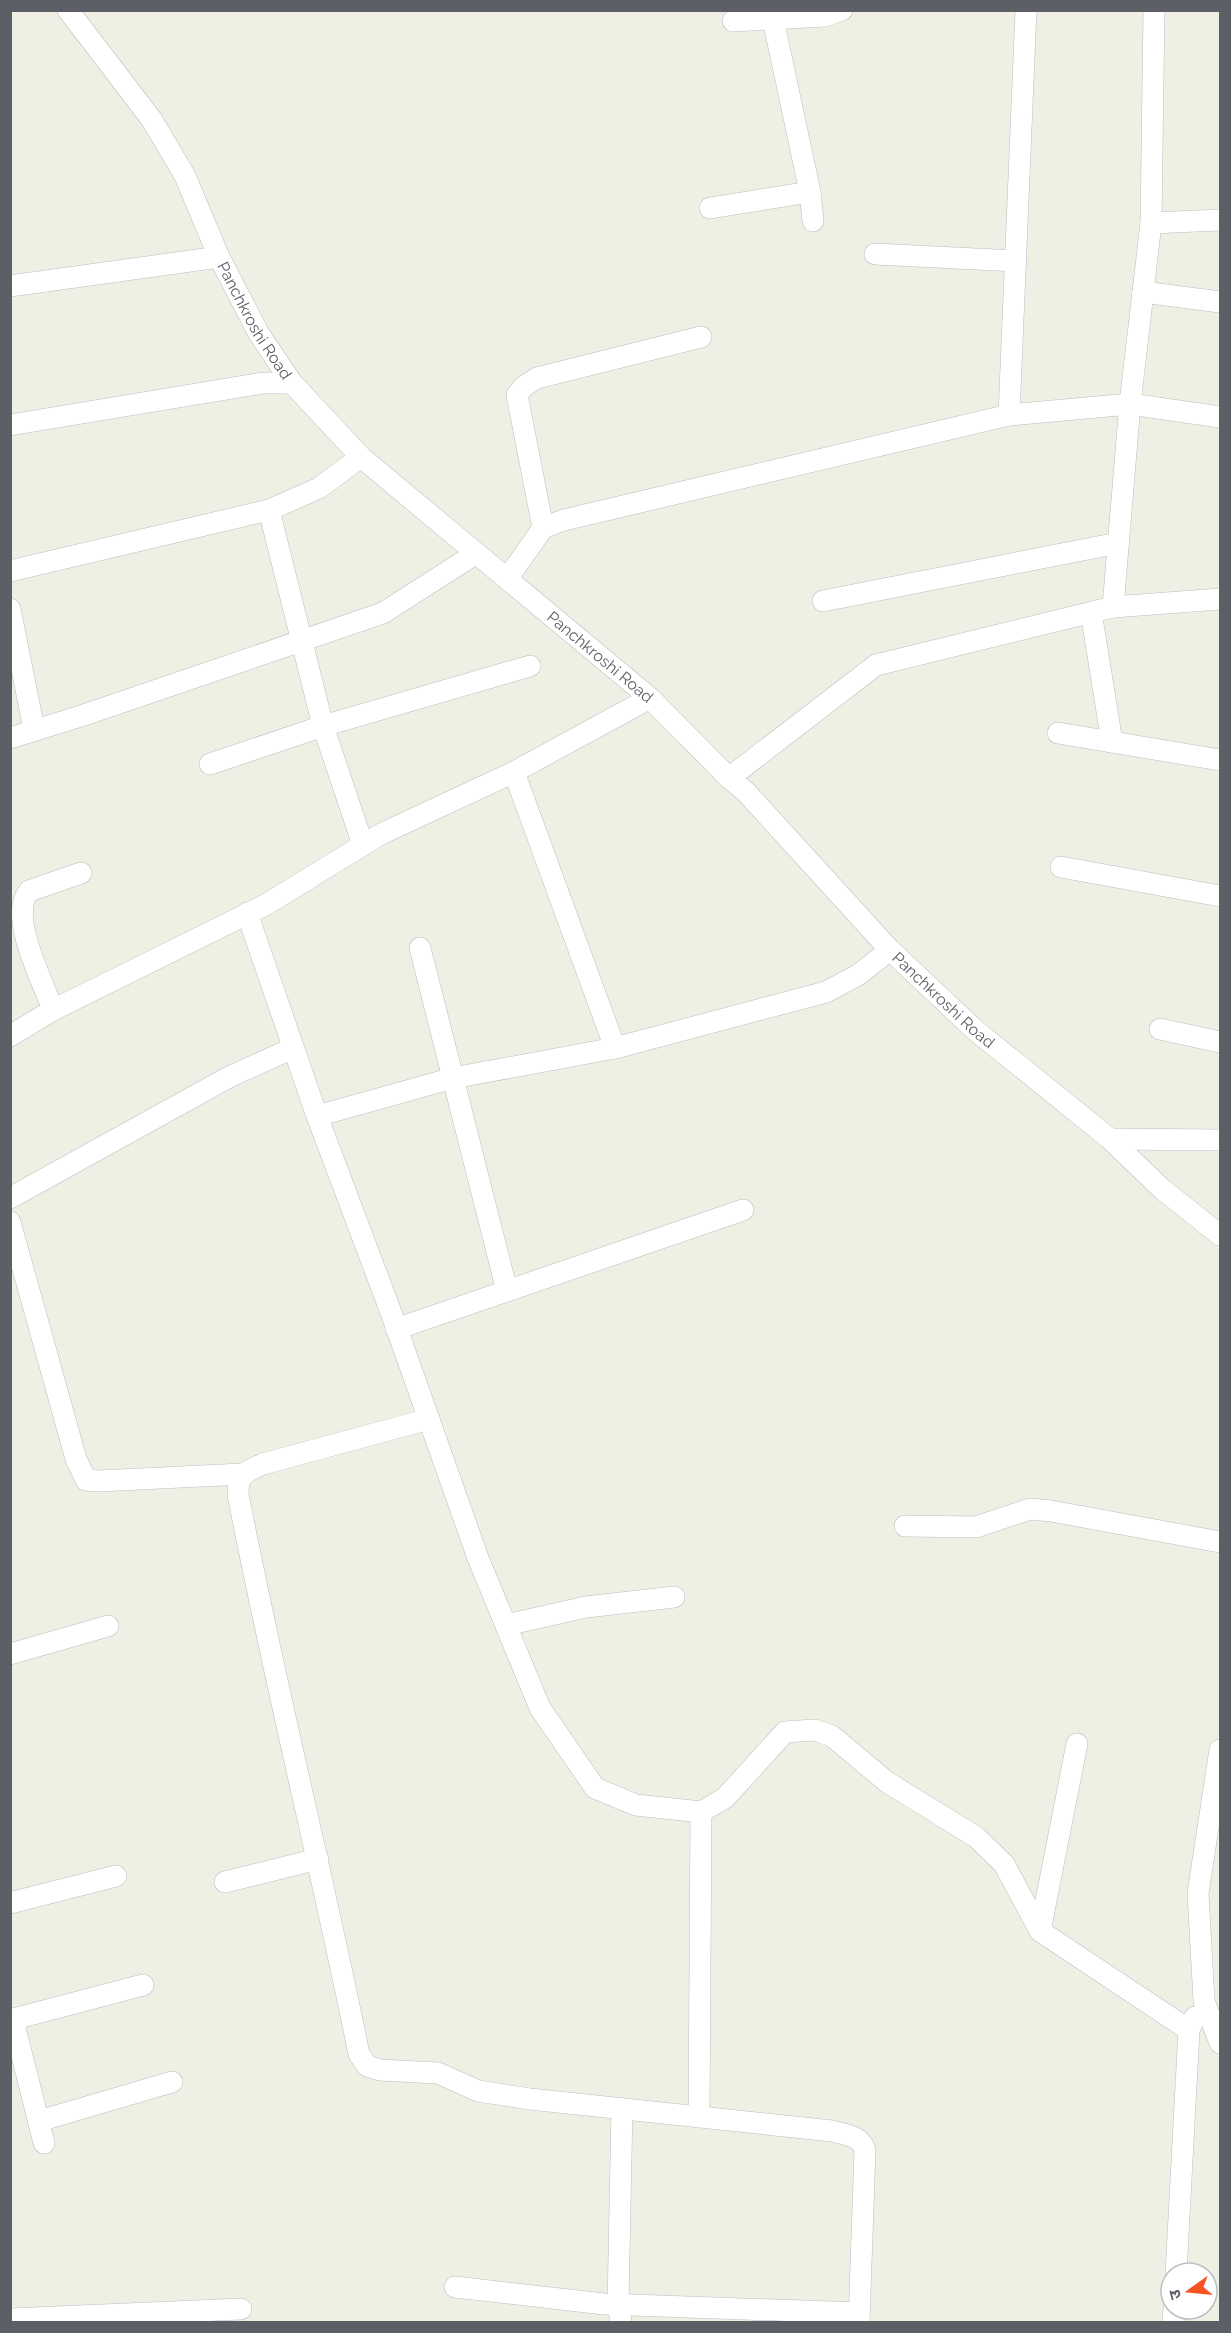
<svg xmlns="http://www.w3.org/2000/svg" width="1231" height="2333" font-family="Raleway,'Noto Sans Devanagari',sans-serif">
<rect width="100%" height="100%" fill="#f0efe4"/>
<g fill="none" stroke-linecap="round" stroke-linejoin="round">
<g stroke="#bcbdc4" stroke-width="22">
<g id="minor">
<path id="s1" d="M68,10L152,120L185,176L219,257L259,334L292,383L361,457L650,698L729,778L746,792L890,950L975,1030L1110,1139L1162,1189L1220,1235"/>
<polyline points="773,19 810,192 813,221"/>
<polyline points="733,21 825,16 842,10"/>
<polyline points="710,208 810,192"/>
<polyline points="1151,223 1154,10"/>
<polyline points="875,254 1016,261"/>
<polyline points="10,286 219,257"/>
<polyline points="1143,292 1220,302"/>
<polyline points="1009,415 1026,10"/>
<polyline points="10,425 263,383 292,383"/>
<polyline points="269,510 323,726 363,845"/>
<polyline points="543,528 517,395 523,387 537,378 701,337"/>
<polyline points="10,571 269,510 319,488 361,457"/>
<polyline points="507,579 543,528 564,520 1009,415 1130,404 1220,417"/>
<polyline points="823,601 1118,543"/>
<polyline points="1113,607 1220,599"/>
<polyline points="10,609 34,729"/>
<polyline points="1091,612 1112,742"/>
<polyline points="1058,733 1220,760"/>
<polyline points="10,738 81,716 383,613 475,554"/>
<polyline points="210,764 323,726 530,666"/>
<polyline points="514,772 615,1048"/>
<polyline points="729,778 876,665 1113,607 1130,404 1151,223 1220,220"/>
<polyline points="1061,867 1220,896"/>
<polyline points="247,913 317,1116"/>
<polyline points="420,948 507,1291"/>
<polyline points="890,950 858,975 826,992 615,1048 453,1078 317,1116 392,1315 478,1558 540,1708 595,1788 636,1805 701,1812 725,1798 785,1732 815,1730 832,1736 887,1782 976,1837 1004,1864 1040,1931 1189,2030"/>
<path d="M53,1010C43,982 8,916 29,891L81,873"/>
<polyline points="1160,1029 1220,1042"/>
<polyline points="10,1036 53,1010 267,904 381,834 514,772 650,698"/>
<polyline points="1110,1139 1220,1140"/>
<polyline points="10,1198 229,1077 293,1048"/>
<polyline points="10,1222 76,1459 86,1480 98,1481 243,1474"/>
<polyline points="396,1329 743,1210"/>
<path d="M429,1419L263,1464C246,1472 238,1473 238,1494C274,1681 321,1866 359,2054L367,2066L380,2070L438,2073L478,2091L530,2099L832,2131C846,2135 860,2135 865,2150L859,2322"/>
<polyline points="905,1526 976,1527 1030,1509 1051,1511 1220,1542"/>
<polyline points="506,1625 586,1607 674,1597"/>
<polyline points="10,1654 108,1626"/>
<polyline points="1220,1750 1198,1893 1204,2001 1220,2043"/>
<polyline points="225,1882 318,1859"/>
<polyline points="10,1903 116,1876"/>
<polyline points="1040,1931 1077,1744"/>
<polyline points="10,2020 143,1985"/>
<polyline points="13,2020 44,2143"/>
<polyline points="699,2117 701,1812"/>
<polyline points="39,2121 172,2082"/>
<polyline points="1176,2273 1189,2030 1195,2017"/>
<polyline points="455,2287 604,2304 859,2313"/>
<polyline points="10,2319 241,2309"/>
<polyline points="621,2322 618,2305 622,2109"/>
<polyline points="1173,2322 1174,2309"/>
</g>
</g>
<use href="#minor" stroke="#fff" stroke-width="21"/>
</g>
<g text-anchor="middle" stroke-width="4.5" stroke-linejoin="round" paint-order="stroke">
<g font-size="16" fill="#5c5f66" stroke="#fff">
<text dy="6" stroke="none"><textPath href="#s1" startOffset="364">Panchkroshi Road</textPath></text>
<text dy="6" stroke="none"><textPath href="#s1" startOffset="850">Panchkroshi Road</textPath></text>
<text dy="6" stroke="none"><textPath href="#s1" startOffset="1336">Panchkroshi Road</textPath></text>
</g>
</g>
<rect width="1231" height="2333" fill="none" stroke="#5c5f66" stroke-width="24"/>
<g transform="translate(1189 2291) rotate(255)"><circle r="28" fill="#ffffff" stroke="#bebfc2" stroke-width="1.5"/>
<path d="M0-4.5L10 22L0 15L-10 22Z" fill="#f65324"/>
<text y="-9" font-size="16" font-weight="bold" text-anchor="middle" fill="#5c5f66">उ</text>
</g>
</svg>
